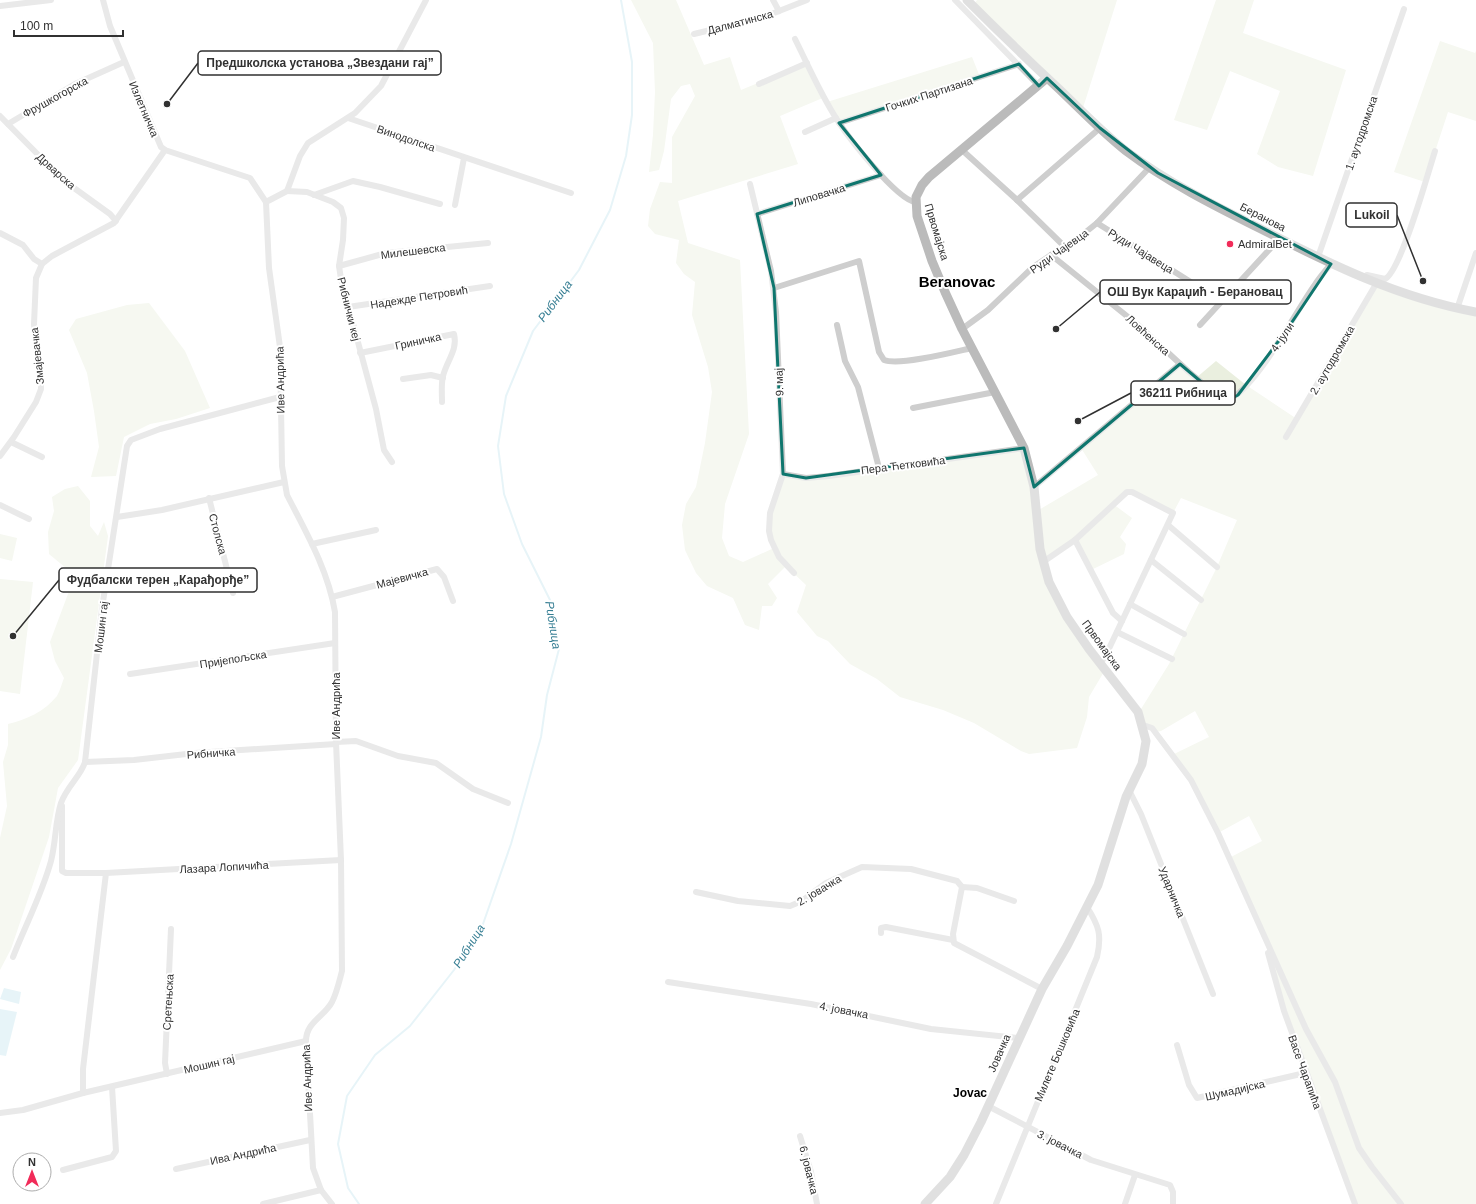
<svg xmlns="http://www.w3.org/2000/svg" width="1476" height="1204" font-family="Arial,sans-serif">
<rect width="100%" height="100%" fill="#fff"/>
<g fill="#eaefdf">
<polygon points="631,0 676,0 704,65 730,57 741,90 807,63 825,97 780,116 798,164 678,201 688,243 740,260 749,434 725,504 722,538 729,556 743,562 774,548 769,522 783,474 796,477 1024,448 1037,511 1098,475 1081,448 1180,364 1196,378 1216,361 1246,385 1297,419 1376,284 1476,312 1476,1204 1355,1204 1305,1073 1264,936 1229,858 1262,841 1249,816 1218,833 1191,780 1172,755 1209,737 1195,711 1161,731 1156,732 1143,725 1141,709 1169,664 1217,567 1237,520 1181,498 1173,513 1132,492 1113,504 1132,518 1120,537 1126,544 1124,554 1091,570 1075,540 1043,562 1049,582 1105,670 1089,697 1087,717 1077,748 1029,754 1021,751 974,723 943,710 900,697 877,679 850,664 828,641 817,636 797,612 806,585 786,566 768,584 777,598 772,606 762,606 759,630 745,625 733,598 707,586 696,573 685,550 682,525 686,504 696,487 705,443 712,392 708,367 692,315 695,282 684,274 676,263 679,240 655,234 648,226 650,209 660,182 672,183 672,137 695,96 690,84 681,86 671,99 664,151 659,170 649,172 653,135 655,92 653,43"/>
<polygon points="977,0 1117,0 1082,111 973,6"/>
<polygon points="1216,0 1254,0 1243,33 1346,70 1313,176 1278,167 1257,154 1280,91 1230,71 1207,130 1174,120"/>
<polygon points="1440,41 1475,53 1476,51 1476,121 1448,112 1425,182 1394,172"/>
<polygon points="972,57 980,77 839,123 827,102"/>
<polygon points="149,303 185,351 210,408 176,419 150,424 124,437 116,476 91,477 99,447 94,411 87,373 69,330 76,319 127,305"/>
<path d="M78,486L90,501V526L98,536L104,522L108,536L78,760L58,788L49,837L11,949L0,970V838L7,806L3,762L8,745V724C26,720 45,711 57,696C60,691 62,683 64,678L55,661L50,642L71,586L66,568L49,554L48,532L54,511L52,497L65,489Z"/>
<polygon points="0,534 17,538 12,561 0,558"/>
<polygon points="0,579 33,582 20,694 0,691"/>
</g>
<g fill="#cae7ef">
<polygon points="4,988 21,992 19,1004 0,999"/>
<polygon points="0,1009 17,1012 6,1056 0,1055"/>
</g>
<g fill="none" stroke-linecap="round" stroke-linejoin="round">
<polyline stroke="#cae7ef" stroke-width="2" points="359,1204 348,1188 338,1144 347,1096 375,1055 410,1026 454,970 483,924 511,844 541,737 547,695 559,649 550,600 522,544 504,494 498,446 506,396 533,331 579,270 610,210 626,156 632,115 632,62 621,0"/>
<g stroke="#cecece" stroke-width="6">
<path d="M103,0L110,26L161,147L165,150L250,178L266,202L269,268L280,347L282,466L287,495C306,532 328,570 335,612L336,742L341,860L342,971C339,982 337,992 332,1002C324,1017 306,1022 306,1041L313,1168L321,1190L332,1204"/>
<polyline points="773,0 779,11"/>
<polyline points="955,0 1039,86"/>
<polyline points="0,6 51,0"/>
<polyline points="694,34 764,17 807,0"/>
<path d="M795,39C808,65 820,93 836,118C847,136 896,199 915,202"/>
<polyline points="759,84 807,63"/>
<polyline points="0,116 63,180 110,214 116,221"/>
<polyline points="348,118 571,193"/>
<polyline points="839,123 1019,64"/>
<polyline points="8,124 75,84 124,62"/>
<polyline points="805,132 836,118"/>
<polyline points="962,150 1017,200 1065,247"/>
<polyline points="750,184 771,271 776,312 783,474 770,513 769,531 771,540 779,557 794,573"/>
<polyline points="287,191 307,192 333,202 341,208 344,218 343,240 339,266 341,279 376,409 384,450 392,462"/>
<polyline points="314,195 353,181 380,187 440,204"/>
<polyline points="1017,200 1100,128"/>
<polyline points="266,202 287,191 300,156 308,143 355,113 381,86 426,0"/>
<polyline points="455,205 464,158"/>
<polyline points="757,214 881,175"/>
<polyline points="1097,223 1205,291"/>
<polyline points="0,233 23,245 34,259 42,264"/>
<path d="M1051,255L1138,325L1189,372L1225,402C1256,390 1294,314 1314,286C1319,278 1325,271 1331,264"/>
<polyline points="1318,257 1404,9"/>
<polyline points="339,266 386,253 488,243"/>
<path d="M1367,275L1385,279C1401,271 1428,173 1435,151"/>
<path d="M774,288L859,261L879,352L884,360C900,366 954,352 972,348"/>
<polyline points="348,307 490,286"/>
<polyline points="1457,309 1476,253"/>
<polyline points="837,325 845,361 858,387 879,468"/>
<polyline points="1200,325 1279,239"/>
<polyline points="962,329 988,310 1032,268 1051,255 1071,244 1097,223 1150,167"/>
<path d="M360,353L454,334C458,350 447,360 443,376C441,384 442,393 442,402"/>
<polyline points="403,379 431,375 443,378"/>
<polyline points="913,408 995,392"/>
<polyline points="1286,437 1376,284"/>
<polyline points="11,442 42,457"/>
<polyline points="0,456 14,437 36,402 41,389 41,373 36,348 34,324 36,278 42,264 52,256 114,223 165,150"/>
<polyline points="783,474 806,478 829,476 1024,448"/>
<polyline points="1034,487 1180,364"/>
<polyline points="209,498 233,593"/>
<polyline points="0,505 29,519"/>
<polyline points="117,517 162,510 284,482"/>
<polyline points="1168,525 1217,567"/>
<polyline points="1075,540 1113,613 1122,621"/>
<polyline points="312,544 376,530"/>
<polyline points="1151,560 1201,600"/>
<polyline points="1043,562 1075,540 1127,492 1132,492 1173,513 1105,657 1100,663"/>
<polyline points="332,597 437,569 444,577 453,601"/>
<polyline points="1130,604 1184,634"/>
<polyline points="1117,632 1172,659"/>
<polyline points="130,674 335,643"/>
<polyline points="1143,725 1152,728 1191,780 1218,833 1306,1029 1335,1082 1359,1148 1372,1167 1401,1204"/>
<polyline points="336,742 356,741 398,756 436,763 473,789 508,803"/>
<polyline points="85,762 134,760 195,753 336,744"/>
<polyline points="1129,790 1141,814 1213,994"/>
<polyline points="62,806 62,871 66,873 106,873 341,860"/>
<polyline points="962,887 977,888 1014,901"/>
<polyline points="696,892 738,901 790,906 802,901 826,883 862,867 911,869 957,881 962,887 953,934 954,943 1042,989"/>
<polyline points="881,933 881,928 886,927 953,940"/>
<polyline points="1268,953 1284,1011 1355,1204"/>
<path d="M13,957C25,926 42,894 51,861C56,842 55,822 61,803C67,786 81,776 85,762L102,608L127,446L131,440L160,429L280,397"/>
<polyline points="668,982 811,1004 931,1029 1019,1038"/>
<polyline points="1177,1045 1189,1085 1197,1098 1305,1073"/>
<polyline points="167,1074 165,1063 171,929"/>
<polyline points="83,1093 83,1069 106,873"/>
<polyline points="988,1106 1091,1160 1170,1185 1173,1192 1173,1204"/>
<polyline points="0,1113 23,1110 83,1093 306,1041"/>
<polyline points="800,1136 811,1172 817,1204"/>
<polyline points="176,1169 310,1140"/>
<polyline points="63,1170 112,1157 116,1151 112,1087"/>
<polyline points="263,1204 321,1190"/>
<path d="M996,1204L1097,957C1102,935 1099,926 1087,907"/>
<polyline points="1125,1204 1135,1175"/>
</g>
<g stroke="#bbb" stroke-width="9">
<path d="M967,0C997,30 1028,60 1059,89C1081,110 1102,132 1126,151C1167,182 1215,206 1261,229C1330,264 1399,298 1476,312"/>
<polyline points="925,1204 950,1177 964,1155 981,1122 1042,989 1067,946 1098,885 1126,797 1142,764 1146,741 1138,712 1089,649 1067,617 1049,582 1040,549 1034,487 1024,448 962,329 945,292 932,261 917,216 916,197 922,185 929,177 1047,78"/>
</g>
</g>
<path d="M0 0H1476V1204H0ZM1019,64L1039,86L1047,78L1100,128L1158,173L1331,264L1284,334L1238,395L1225,402L1180,364L1034,487L1024,448L806,478L783,474L774,288L757,214L881,175L839,123Z" fill="#fff" fill-opacity=".55" fill-rule="evenodd"/>
<path fill="none" stroke="#0f766e" stroke-width="3" stroke-linejoin="round" d="M1019,64L1039,86L1047,78L1100,128L1158,173L1331,264L1284,334L1238,395L1225,402L1180,364L1034,487L1024,448L806,478L783,474L774,288L757,214L881,175L839,123Z"/>
<circle fill="#f12b59" stroke="#fff" stroke-width="1.5" cx="1230" cy="244" r="4"/>
<g text-anchor="middle" stroke-width="4" stroke-linejoin="round" paint-order="stroke">
<g font-size="11" fill="#313131" stroke="#fff">
<text transform="translate(740 22) rotate(-15)" y="4">Далматинска</text>
<text transform="translate(929 94) rotate(-18)" y="4">Гочких Партизана</text>
<text transform="translate(55 97) rotate(-29)" y="4">Фрушкогорска</text>
<text transform="translate(144 109) rotate(67)" y="4">Излетничка</text>
<text transform="translate(1361 133) rotate(-71)" y="4">1. аутодромска</text>
<text transform="translate(406 138) rotate(19)" y="4">Винодолска</text>
<text transform="translate(56 171) rotate(42)" y="4">Дрварска</text>
<text transform="translate(819 195) rotate(-17)" y="4">Липовачка</text>
<text transform="translate(1263 217) rotate(27)" y="4">Беранова</text>
<text transform="translate(937 232) rotate(73)" y="4">Првомајска</text>
<text transform="translate(413 251) rotate(-7)" y="4">Милешевска</text>
<text transform="translate(1059 251) rotate(-35)" y="4">Руди Чајевца</text>
<text transform="translate(1141 251) rotate(32)" y="4">Руди Чајавеца</text>
<text transform="translate(419 297) rotate(-9)" y="4">Надежде Петровић</text>
<text transform="translate(349 309) rotate(76)" y="4">Рибнички кеј</text>
<text transform="translate(1148 335) rotate(42)" y="4">Ловћенска</text>
<text transform="translate(1282 337) rotate(-56)" y="4">4. јули</text>
<text transform="translate(418 341) rotate(-12)" y="4">Гриничка</text>
<text transform="translate(37 356) rotate(-96)" y="4">Змајевачка</text>
<text transform="translate(1332 360) rotate(-60)" y="4">2. аутодромска</text>
<text transform="translate(280 380) rotate(-91)" y="4">Иве Андрића</text>
<text transform="translate(779 382) rotate(-92)" y="4">9. мај</text>
<text transform="translate(903 465) rotate(-7)" y="4">Пера Ћетковића</text>
<text transform="translate(218 534) rotate(75)" y="4">Столска</text>
<text transform="translate(402 578) rotate(-15)" y="4">Мајевичка</text>
<text transform="translate(101 627) rotate(-83)" y="4">Мошин гај</text>
<text transform="translate(1102 645) rotate(54)" y="4">Првомајска</text>
<text transform="translate(233 659) rotate(-9)" y="4">Пријепољска</text>
<text transform="translate(336 706) rotate(-90)" y="4">Иве Андрића</text>
<text transform="translate(211 753) rotate(-4)" y="4">Рибничка</text>
<text transform="translate(224 867) rotate(-3)" y="4">Лазара Лопичића</text>
<text transform="translate(819 890) rotate(-31)" y="4">2. јовачка</text>
<text transform="translate(1172 892) rotate(68)" y="4">Ударничка</text>
<text transform="translate(168 1002) rotate(-87)" y="4">Сретењска</text>
<text transform="translate(844 1010) rotate(11)" y="4">4. јовачка</text>
<text transform="translate(999 1053) rotate(-66)" y="4">Јовачка</text>
<text transform="translate(1057 1055) rotate(-67)" y="4">Милете Бошковића</text>
<text transform="translate(209 1064) rotate(-13)" y="4">Мошин гај</text>
<text transform="translate(1305 1072) rotate(70)" y="4">Васе Чарапића</text>
<text transform="translate(307 1078) rotate(-92)" y="4">Иве Андрића</text>
<text transform="translate(1235 1090) rotate(-13)" y="4">Шумадијска</text>
<text transform="translate(1060 1144) rotate(27)" y="4">3. јовачка</text>
<text transform="translate(243 1154) rotate(-12)" y="4">Ива Андрића</text>
<text transform="translate(809 1170) rotate(76)" y="4">6. јовачка</text>
</g>
<g font-size="11" fill="#313131" stroke="#fff" text-anchor="start">
<text x="1238" y="248">AdmiralBet</text>
</g>
<g font-size="12" font-style="italic" fill="#367e93" stroke="#fff">
<text transform="translate(555 301) rotate(-53)" y="4">Рибница</text>
<text transform="translate(553 625) rotate(81)" y="4">Рибница</text>
<text transform="translate(469 946) rotate(-58)" y="4">Рибница</text>
</g>
<g font-size="12" font-weight="bold" fill="#000" stroke="#fff">
<text x="970" y="1097">Jovac</text>
</g>
<g font-size="15" font-weight="bold" fill="#000" stroke="#fff">
<text x="957" y="287">Beranovac</text>
</g>
</g>
<path fill="none" stroke="#313131" stroke-width="1.5" d="M167 104L198 63M1423 281L1397 215M1056 329L1100 292M1078 421L1131 393M13 636L59 580"/>
<g fill="#313131" stroke="#fff" stroke-width="1.5">
<circle cx="167" cy="104" r="4"/>
<circle cx="1423" cy="281" r="4"/>
<circle cx="1056" cy="329" r="4"/>
<circle cx="1078" cy="421" r="4"/>
<circle cx="13" cy="636" r="4"/>
</g>
<g fill="#fff" stroke="#313131" stroke-width="1.5">
<rect x="198" y="51" width="243" height="24" rx="4"/>
<rect x="1346" y="203" width="51" height="24" rx="4"/>
<rect x="1100" y="280" width="191" height="24" rx="4"/>
<rect x="1131" y="381" width="104" height="24" rx="4"/>
<rect x="59" y="568" width="198" height="24" rx="4"/>
</g>
<g font-size="12" text-anchor="middle" font-weight="bold" fill="#313131">
<text x="320" y="67">Предшколска установа „Звездани гај”</text>
<text x="1372" y="219">Lukoil</text>
<text x="1195" y="296">ОШ Вук Караџић - Берановац</text>
<text x="1183" y="397">36211 Рибница</text>
<text x="158" y="584">Фудбалски терен „Карађорђе”</text>
</g>
<g transform="translate(32 1172)"><circle r="19" fill="#ffffff" stroke="#adadad"/>
<path d="M0-3L7 15L0 10L-7 15Z" fill="#f12b59"/>
<text y="-6" font-size="11" font-weight="bold" text-anchor="middle" fill="#313131">N</text>
</g>
<path d="M14 30v6h109v-6" fill="none" stroke="#313131" stroke-width="2"/>
<text x="20" y="30" font-size="12" fill="#313131" stroke="#ffffff" stroke-width="3" paint-order="stroke">100 m</text>
</svg>
